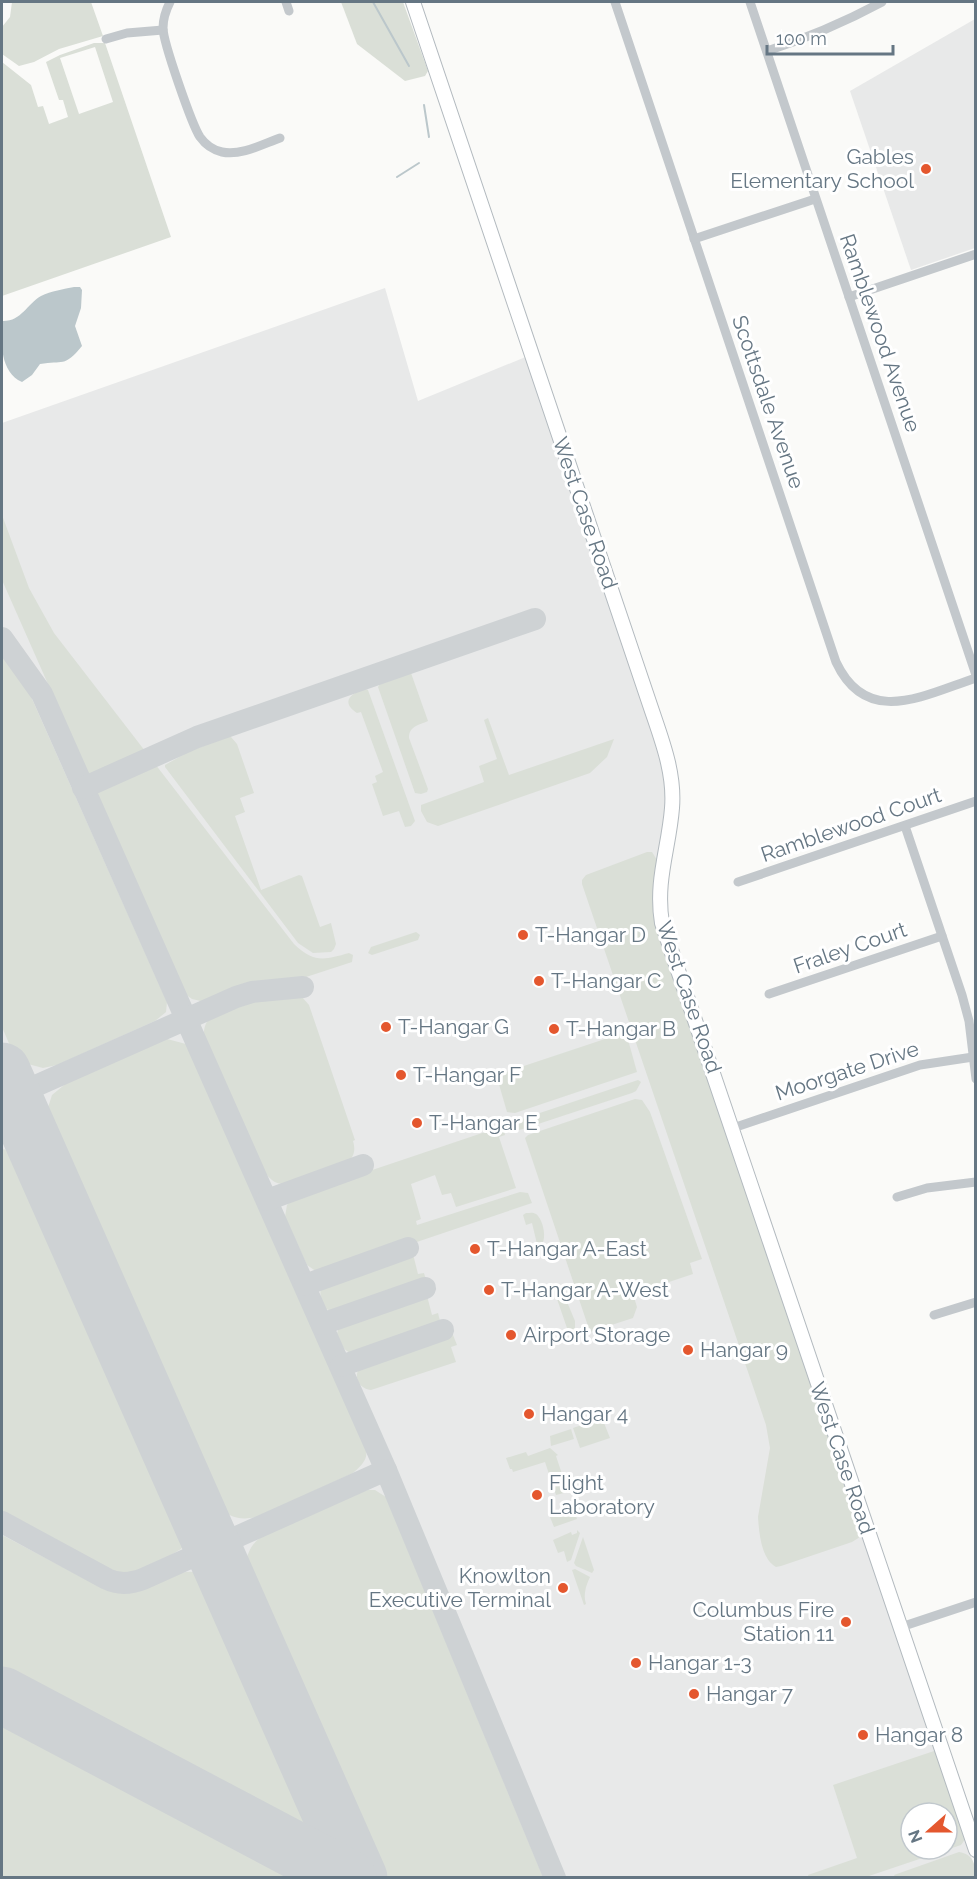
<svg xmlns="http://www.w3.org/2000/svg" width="977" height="1879" font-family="Raleway,sans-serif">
<rect width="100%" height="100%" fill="#fafaf8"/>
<g fill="#e8e9e9" fill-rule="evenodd">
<polygon points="975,19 975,248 911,270 850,91"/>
<path d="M385,288L418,401L528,356L663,758L668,799L663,834L657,860L655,886L862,1531L975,1868V1877H2V423ZM911,1813H947V1849H911Z"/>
</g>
<g fill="#dadfd7" fill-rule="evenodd">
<polygon points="12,2 91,2 103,36 59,49 34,62 19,66 2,54 2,27 10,17"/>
<polygon points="341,2 403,2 428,71 425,76 405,81 357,44"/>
<path d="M94,43H105L171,237L2,296V62L31,85L38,107L43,106L49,124L68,117L63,100H59L46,62L60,55ZM95,47L113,102L79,114L60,58Z"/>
<path d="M2,515L29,588L54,633L294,944C314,963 324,960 349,953L353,955L352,962L300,979L238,988L205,1002L192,999L185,994L2,580Z"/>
<polygon points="2,655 28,690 167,1002 166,1012 155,1021 57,1065 43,1068 28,1064 14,1055 2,1027"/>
<path d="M411,673L428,721C419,725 409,726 409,738L428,789L427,792L421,794L415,793L378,687L380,684Z"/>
<path d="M365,689L368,690L415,821L411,826L405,827L399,811L383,816L372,784L377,782L375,776L383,772L361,712L357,713C340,702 351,693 365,689Z"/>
<polygon points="488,718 509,775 614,739 607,757 590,773 438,826 427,822 421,811 421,805 484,782 479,766 497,759 484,720"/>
<polygon points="226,737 231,737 237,744 254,793 240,798 245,812 235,816 261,890 299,875 302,876 320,927 331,923 336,944 334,949 331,952 313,953 298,943 165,767 165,765 188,752"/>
<path d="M647,852H652L657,860L655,886L862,1531L860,1537L852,1542L781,1566L776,1567C761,1559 759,1532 758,1517L770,1448L766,1425L582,884V880L586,875Z"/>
<polygon points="416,932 420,935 418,940 372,955 368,953 371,947"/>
<path d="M295,995L302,997L309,1005L355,1140L353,1141C356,1151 354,1158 345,1164L285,1184C276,1184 272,1181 266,1174L204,1037C200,999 269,997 295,995Z"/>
<polygon points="623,1033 627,1036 637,1072 515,1113 507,1112 498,1081 503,1073"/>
<path d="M167,1039L186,1044L358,1429C367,1451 373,1456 353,1473L258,1517C237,1521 230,1517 214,1504L44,1120L52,1095L69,1081Z"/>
<polygon points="638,1080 641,1082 636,1091 632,1093 523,1129 515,1131 513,1122"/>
<polygon points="635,1099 642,1100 650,1112 702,1259 690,1263 693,1274 633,1294 637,1307 633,1318 590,1332 525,1138 528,1135"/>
<polygon points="503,1126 505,1135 499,1137 516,1188 456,1207 451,1193 442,1195 435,1175 411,1184 421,1219 416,1221 417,1225 520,1192 528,1193 532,1203 328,1272 317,1272 307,1265 285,1217 287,1205 295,1196"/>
<polygon points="2,1149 12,1151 185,1534 184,1545 181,1549 171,1555 131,1573 122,1574 111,1571 2,1512"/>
<path d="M526,1213C530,1213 533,1212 536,1214C543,1219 546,1236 543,1242L537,1244L532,1223L526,1225L523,1215Z"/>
<path d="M410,1252L413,1254L418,1274L424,1273L426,1280L424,1284L337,1313L326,1309C321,1299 316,1290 327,1281Z"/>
<path d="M426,1292L432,1315L438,1313L441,1325L357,1354C344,1354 341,1344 337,1333L341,1323Z"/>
<polygon points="565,1297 575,1321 575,1331 572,1334 568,1331 557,1299"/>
<path d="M448,1333L453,1335L457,1345L451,1347L456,1362L371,1390C356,1388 352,1372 364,1363Z"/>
<polygon points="602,1418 610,1438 580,1448 573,1428"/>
<polygon points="571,1429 574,1439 551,1446 550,1436"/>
<polygon points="550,1448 558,1455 556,1456 568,1492 556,1495 545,1462 513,1472 512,1469 510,1469 506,1458 526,1452 528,1456"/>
<path d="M368,1490H375L386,1497L543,1877H386L374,1866L244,1573C247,1550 251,1542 271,1531L360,1492Z"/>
<polygon points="574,1509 577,1519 554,1527 550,1517"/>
<polygon points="577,1530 580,1533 571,1560 567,1562 564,1551 558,1553 553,1540 571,1532 572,1535 577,1533"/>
<path d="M4,1536L106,1590C148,1602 170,1562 203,1574L315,1826L302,1833L2,1674V1537Z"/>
<polygon points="583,1537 594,1570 592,1573 576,1566 574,1563"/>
<path d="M575,1569L590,1577C586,1586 583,1594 586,1604L584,1605L572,1570Z"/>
<polygon points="2,1718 306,1877 2,1877"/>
<path d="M937,1750L966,1838L961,1845L866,1877L809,1878L808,1875L857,1858L833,1785ZM911,1813H947V1849H911Z"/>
<path d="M959,1852C973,1854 976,1865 975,1877H895L894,1875Z"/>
</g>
<path fill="#bbc7cb" d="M74,287H80L82,290L81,308L75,326L82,346C64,368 63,360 40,364L32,375L22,382C0,372 1,343 2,321C21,322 27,304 41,296C51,291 64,289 74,287Z"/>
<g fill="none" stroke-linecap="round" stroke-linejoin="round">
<g stroke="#bbc7cb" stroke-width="2">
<polyline points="373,2 409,66"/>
<polyline points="424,105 429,137"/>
<polyline points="397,177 419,163"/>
</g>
<g stroke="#ced2d4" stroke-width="22">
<polyline points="2,638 42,694 386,1470 555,1878"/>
<polyline points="83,788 197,737 535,619"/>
<polyline points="13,1096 236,997 252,992 303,987"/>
<polyline points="267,1200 363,1165"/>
<polyline points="305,1285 408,1248"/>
<polyline points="322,1324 425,1288"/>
<polyline points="341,1366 443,1330"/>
<path d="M2,1522L107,1579C119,1585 130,1584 143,1579L386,1470"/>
</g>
<g stroke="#ced2d4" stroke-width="57">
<polyline points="2,1071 359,1878"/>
<polyline points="2,1695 348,1878"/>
</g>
<g stroke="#b3babf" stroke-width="16">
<path id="secondary" d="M413,2L650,705C661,738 675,772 672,808C669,848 655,881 662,923L976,1850"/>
</g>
<g stroke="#c3c8cc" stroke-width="9">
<path d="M170,2C166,10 163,18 163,28C163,42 192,125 200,137C205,144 213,150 222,152C241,156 263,144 280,138"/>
<polyline points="286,2 289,11"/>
<path d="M615,2L836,662C867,728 924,695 976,678"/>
<polyline points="750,2 976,675"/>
<polyline points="106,39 127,33 163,30"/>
<path d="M767,51C807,38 845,22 882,2"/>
<polyline points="694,239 815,199"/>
<polyline points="849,297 976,254"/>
<polyline points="905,826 962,995 969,1021 976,1079"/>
<polyline points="738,882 976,801"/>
<polyline points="769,994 942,936"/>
<polyline points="733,1128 920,1065 973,1057"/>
<polyline points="897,1197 927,1188 976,1182"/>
<polyline points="934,1315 976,1302"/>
<polyline points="901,1627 976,1602"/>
</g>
<use href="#secondary" stroke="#fff" stroke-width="14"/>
</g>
<g fill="#e4572e" stroke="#fff" stroke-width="2">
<circle cx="926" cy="169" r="6"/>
<circle cx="523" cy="935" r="6"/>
<circle cx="539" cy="981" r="6"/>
<circle cx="386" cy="1027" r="6"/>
<circle cx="554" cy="1029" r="6"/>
<circle cx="401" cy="1075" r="6"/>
<circle cx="417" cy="1123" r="6"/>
<circle cx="475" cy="1249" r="6"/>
<circle cx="489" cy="1290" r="6"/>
<circle cx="511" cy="1335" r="6"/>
<circle cx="688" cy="1350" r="6"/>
<circle cx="529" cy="1414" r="6"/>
<circle cx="537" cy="1495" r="6"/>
<circle cx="563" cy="1588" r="6"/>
<circle cx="846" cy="1622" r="6"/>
<circle cx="636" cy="1663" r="6"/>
<circle cx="694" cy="1694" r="6"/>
<circle cx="863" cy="1735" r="6"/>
</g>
<g text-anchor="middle" stroke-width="6" stroke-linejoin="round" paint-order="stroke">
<g font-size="21" fill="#657683" stroke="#fff" text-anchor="start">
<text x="914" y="164" text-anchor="end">Gables<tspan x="914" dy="24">Elementary School</tspan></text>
<text x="535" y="942">T-Hangar D</text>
<text x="551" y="988">T-Hangar C</text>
<text x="398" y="1034">T-Hangar G</text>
<text x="566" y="1036">T-Hangar B</text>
<text x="413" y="1082">T-Hangar F</text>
<text x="429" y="1130">T-Hangar E</text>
<text x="487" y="1256">T-Hangar A-East</text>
<text x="501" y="1297">T-Hangar A-West</text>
<text x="523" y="1342">Airport Storage</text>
<text x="700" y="1357">Hangar 9</text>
<text x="541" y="1421">Hangar 4</text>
<text x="549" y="1490">Flight<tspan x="549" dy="24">Laboratory</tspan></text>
<text x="551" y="1583" text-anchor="end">Knowlton<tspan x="551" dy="24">Executive Terminal</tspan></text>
<text x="834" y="1617" text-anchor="end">Columbus Fire<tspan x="834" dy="24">Station 11</tspan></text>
<text x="648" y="1670">Hangar 1-3</text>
<text x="706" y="1701">Hangar 7</text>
<text x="875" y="1742">Hangar 8</text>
</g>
<g font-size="21" fill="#657683" stroke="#fff">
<text transform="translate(880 333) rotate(71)" y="7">Ramblewood Avenue</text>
<text transform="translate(768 402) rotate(71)" y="7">Scottsdale Avenue</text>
<text transform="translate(585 513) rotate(71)" y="7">West Case Road</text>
<text transform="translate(851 825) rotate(-19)" y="7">Ramblewood Court</text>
<text transform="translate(850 948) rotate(-19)" y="7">Fraley Court</text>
<text transform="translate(689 997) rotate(71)" y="7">West Case Road</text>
<text transform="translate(847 1071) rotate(-18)" y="7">Moorgate Drive</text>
<text transform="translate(842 1458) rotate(71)" y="7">West Case Road</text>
</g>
</g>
<rect width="977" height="1879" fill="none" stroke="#657683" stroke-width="6"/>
<g transform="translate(929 1831) rotate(249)"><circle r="28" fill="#ffffff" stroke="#c1c8cd" stroke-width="1.5"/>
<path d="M0-4.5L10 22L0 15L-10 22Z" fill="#e4572e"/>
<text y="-9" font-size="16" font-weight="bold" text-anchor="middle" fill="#657683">N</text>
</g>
<path d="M767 45v9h126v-9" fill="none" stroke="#657683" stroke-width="3"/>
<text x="776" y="45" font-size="18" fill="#657683" stroke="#ffffff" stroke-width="4.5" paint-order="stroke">100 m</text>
</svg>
